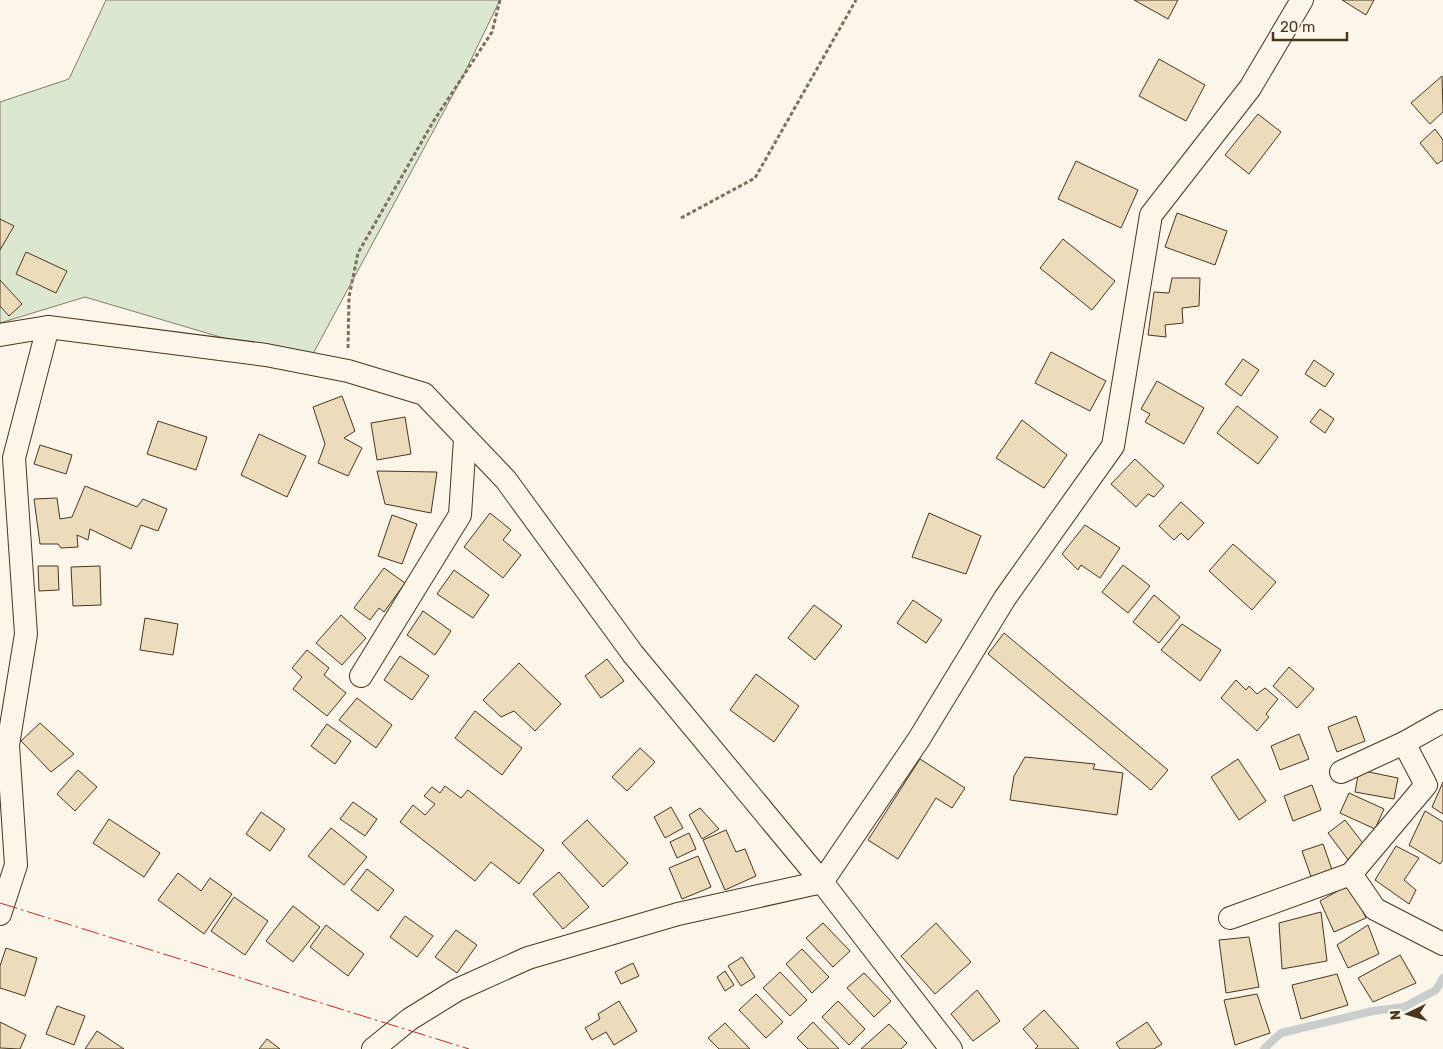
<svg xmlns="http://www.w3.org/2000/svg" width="1443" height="1049" font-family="Rubik,sans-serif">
<rect width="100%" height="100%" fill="#fbf6e9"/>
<polygon fill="#dce7d0" stroke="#887966" points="106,0 500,0 463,76 308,363 85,297 0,323 0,102 69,79"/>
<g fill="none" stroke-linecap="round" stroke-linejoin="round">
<polyline stroke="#c9cecd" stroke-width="8" points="1264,1049 1281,1033 1373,1011 1404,1007 1436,990 1443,978"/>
</g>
<g fill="#ecdcbc" stroke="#4a3520">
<polygon points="1134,0 1178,0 1168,19"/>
<polygon points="1342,0 1374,0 1366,15"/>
<polygon points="1159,59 1205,85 1186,121 1139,96"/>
<polygon points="1442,76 1443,112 1430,124 1411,103"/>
<polygon points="1258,114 1281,132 1249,174 1225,155"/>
<polygon points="1435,129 1443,140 1443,160 1437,164 1420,143"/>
<polygon points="1076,161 1138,190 1121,228 1058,199"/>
<polygon points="1177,213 1227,231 1215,265 1165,247"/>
<polygon points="0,219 14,226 0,250"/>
<polygon points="1063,239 1115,281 1092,310 1040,268"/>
<polygon points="26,252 67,271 56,293 16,274"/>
<polygon points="1172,278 1200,278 1199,306 1182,308 1183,323 1165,325 1166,337 1148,335 1154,292 1169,293"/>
<polygon points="0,280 22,304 9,316 0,306"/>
<polygon points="1051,352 1106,381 1090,411 1035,383"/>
<polygon points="1243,359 1259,370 1241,396 1225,384"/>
<polygon points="1314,360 1334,374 1325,387 1305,374"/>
<polygon points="1157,381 1204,408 1184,444 1145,422 1150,414 1141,409"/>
<polygon points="342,396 355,431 344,438 362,448 348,476 318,463 325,444 313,407"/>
<polygon points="1237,406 1278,437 1258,464 1217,433"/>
<polygon points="1320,409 1334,419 1325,433 1310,422"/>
<polygon points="405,417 411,454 377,460 371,423"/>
<polygon points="1022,420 1067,455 1044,488 996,458"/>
<polygon points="158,421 207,437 196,470 147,454"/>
<polygon points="259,434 306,456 287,497 241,475"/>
<polygon points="40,445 72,455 66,474 34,464"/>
<polygon points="1135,459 1164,486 1154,497 1148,494 1136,507 1111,484"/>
<polygon points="377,471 437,472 431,513 385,504"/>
<polygon points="85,486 137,507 143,499 167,509 158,531 141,525 131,549 90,529 88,540 77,535 78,547 61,548 58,544 40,544 34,499 57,498 60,519 72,517"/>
<polygon points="1181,502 1204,523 1188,540 1181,533 1174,540 1159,526"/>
<polygon points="490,513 511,530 503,540 521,555 503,578 464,547"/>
<polygon points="929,513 981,536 966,574 912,557"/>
<polygon points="392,515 417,524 402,564 378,556"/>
<polygon points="1085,525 1120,548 1100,578 1081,565 1078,570 1062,554"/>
<polygon points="1233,544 1276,582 1252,610 1209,571"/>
<polygon points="1123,565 1150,586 1128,613 1102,592"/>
<polygon points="38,566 58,566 59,590 39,591"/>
<polygon points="100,566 101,605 73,606 71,567"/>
<polygon points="384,568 405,583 384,612 379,608 370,620 354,608"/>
<polygon points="454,570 489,595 473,618 437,594"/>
<polygon points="1154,595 1180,617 1159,643 1133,622"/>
<polygon points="913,600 942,620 926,643 897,623"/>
<polygon points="814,605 842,626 815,660 788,638"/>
<polygon points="423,611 451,631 435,655 407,635"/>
<polygon points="341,615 366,638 342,665 316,643"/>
<polygon points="145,618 178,624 173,655 140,650"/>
<polygon points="1182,624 1221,650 1200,681 1161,650"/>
<polygon points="1004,633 1168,770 1151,790 988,654"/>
<polygon points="307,650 329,668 324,675 346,693 327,716 293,689 302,677 292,668"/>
<polygon points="400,656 429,676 412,700 384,680"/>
<polygon points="607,659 624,681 601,698 585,676"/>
<polygon points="519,663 561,704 535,731 514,711 501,717 483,700"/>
<polygon points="1289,667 1314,689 1297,708 1273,686"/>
<polygon points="756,674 799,706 774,742 730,710"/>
<polygon points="1236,680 1246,690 1249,686 1257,694 1265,688 1278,699 1266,714 1269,717 1257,731 1221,698"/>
<polygon points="357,698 392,725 376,748 339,720"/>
<polygon points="475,711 522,748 502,775 455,738"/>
<polygon points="1356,716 1365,741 1337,752 1328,727"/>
<polygon points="40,723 74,754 51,772 21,741"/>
<polygon points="327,724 351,741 335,764 311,746"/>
<polygon points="1299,734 1309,759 1280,770 1271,746"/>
<polygon points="640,748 655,762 627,791 612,777"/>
<polygon points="1025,757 1095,764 1093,769 1123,773 1117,815 1010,800 1014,776"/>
<polygon points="920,759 965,788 952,808 936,798 898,859 868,840"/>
<polygon points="1238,759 1266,801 1239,820 1211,777"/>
<polygon points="78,770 97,787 75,811 57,794"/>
<polygon points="1359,770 1398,778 1394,799 1355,792"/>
<polygon points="1443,782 1443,814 1432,807"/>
<polygon points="1312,785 1321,810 1293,821 1284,796"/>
<polygon points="445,786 461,798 468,790 544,850 519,884 491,862 475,881 400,822 413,805 425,815 435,804 424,796 432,787 440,793"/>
<polygon points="1349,793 1384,809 1375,829 1340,813"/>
<polygon points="353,802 377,819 365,836 340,819"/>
<polygon points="671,807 683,828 665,838 654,817"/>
<polygon points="700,808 719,829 702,839 689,815"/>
<polygon points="1425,811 1443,822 1443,860 1440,864 1409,845"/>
<polygon points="261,812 285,829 270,851 246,834"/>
<polygon points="109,819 160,853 144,877 93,843"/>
<polygon points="587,820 628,863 603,887 562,843"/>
<polygon points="1345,820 1369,851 1352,865 1328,833"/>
<polygon points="331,828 367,857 344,885 308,856"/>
<polygon points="726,830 736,852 745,849 756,876 725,890 703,840"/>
<polygon points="689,833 696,849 677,858 670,842"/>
<polygon points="1323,844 1336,881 1315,888 1302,851"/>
<polygon points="1396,846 1419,858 1404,880 1416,890 1409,904 1375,880"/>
<polygon points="698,856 711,887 682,899 669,868"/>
<polygon points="367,869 394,890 378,911 351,890"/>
<polygon points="559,872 589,907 563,929 533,894"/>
<polygon points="178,873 201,891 210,878 232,894 204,934 158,900"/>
<polygon points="1350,884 1366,918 1334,932 1320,901"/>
<polygon points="234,897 268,921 245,955 211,931"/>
<polygon points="293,906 320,927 293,962 266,941"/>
<polygon points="1321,912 1327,961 1282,969 1279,923"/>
<polygon points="405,916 433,936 417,957 390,937"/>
<polygon points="823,923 850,951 833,967 806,938"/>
<polygon points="936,923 971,962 935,994 901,956"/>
<polygon points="326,925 364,954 348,976 310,947"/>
<polygon points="1368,925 1379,954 1348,968 1337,945"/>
<polygon points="456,930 477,945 457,973 435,957"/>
<polygon points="1249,937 1259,987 1226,993 1219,940"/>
<polygon points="6,948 37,958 25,996 0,988 0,966"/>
<polygon points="802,949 829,977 812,993 786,964"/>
<polygon points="1400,955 1416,983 1373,1002 1358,978"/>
<polygon points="742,957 755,977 741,986 728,966"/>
<polygon points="633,963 639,976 621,984 615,972"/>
<polygon points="725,971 734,985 725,991 717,977"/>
<polygon points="780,972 807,1000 790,1016 763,988"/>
<polygon points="864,973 891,1001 874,1017 847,988"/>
<polygon points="1337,974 1348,1005 1301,1019 1292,985"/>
<polygon points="977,990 1000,1021 973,1041 951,1014"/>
<polygon points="756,994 783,1022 766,1038 739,1010"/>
<polygon points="1257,994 1270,1033 1235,1045 1224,1000"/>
<polygon points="619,1001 637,1031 614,1045 606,1032 592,1040 585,1028 600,1019 598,1014"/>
<polygon points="838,1001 865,1029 849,1045 822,1017"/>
<polygon points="57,1006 85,1016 74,1045 46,1034"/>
<polygon points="1044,1010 1079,1049 1035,1049 1038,1046 1023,1029"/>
<polygon points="0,1022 26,1035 20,1049 0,1048"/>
<polygon points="813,1022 839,1049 808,1049 797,1038"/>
<polygon points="1147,1022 1162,1044 1154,1049 1120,1049 1116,1043"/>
<polygon points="725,1023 750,1049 719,1049 708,1038"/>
<polygon points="889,1024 907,1043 901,1049 861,1049"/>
<polygon points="97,1031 124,1049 85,1049"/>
<polygon points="267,1039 280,1049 259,1049"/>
</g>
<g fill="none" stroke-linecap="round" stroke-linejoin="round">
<g stroke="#4a3520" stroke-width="24">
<g id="street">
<polyline points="0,335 48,327 266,355 348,371 424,394 506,480 633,654 822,882 951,1049"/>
<polyline points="361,676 460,515 465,439"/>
<polyline points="1341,772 1404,743 1443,721"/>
<polyline points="1351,874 1375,909 1443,944"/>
<polyline points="0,914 16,865 8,745 26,634 14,458 48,327"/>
<polyline points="1230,918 1351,874 1426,785 1404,743"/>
<polyline points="373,1049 410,1019 457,990 528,958 678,914 822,882 919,739 1005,598 1113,446 1151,215 1250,88 1302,0"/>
</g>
</g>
<g stroke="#7f6f5c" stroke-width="3" stroke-dasharray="4 2.5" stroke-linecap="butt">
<polyline points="681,218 755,178 856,0"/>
<polyline points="348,348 349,297 358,253 433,122 492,32 500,0"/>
</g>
<use href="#street" stroke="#fbf6e9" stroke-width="22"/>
<polyline stroke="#c62828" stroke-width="1" stroke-dasharray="18 4 2.5 4" stroke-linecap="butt" points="0,903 469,1049"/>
</g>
<g transform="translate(1408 1014) rotate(265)" stroke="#fbf6e9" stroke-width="4" paint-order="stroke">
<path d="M0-4L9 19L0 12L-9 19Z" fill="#4a3520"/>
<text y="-8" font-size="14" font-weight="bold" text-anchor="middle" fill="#4a3520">N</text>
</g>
<path d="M1273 32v8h74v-8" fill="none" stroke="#4a3520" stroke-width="2.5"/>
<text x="1280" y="32" font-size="15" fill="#4a3520" stroke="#fbf6e9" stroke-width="4" paint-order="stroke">20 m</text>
</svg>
